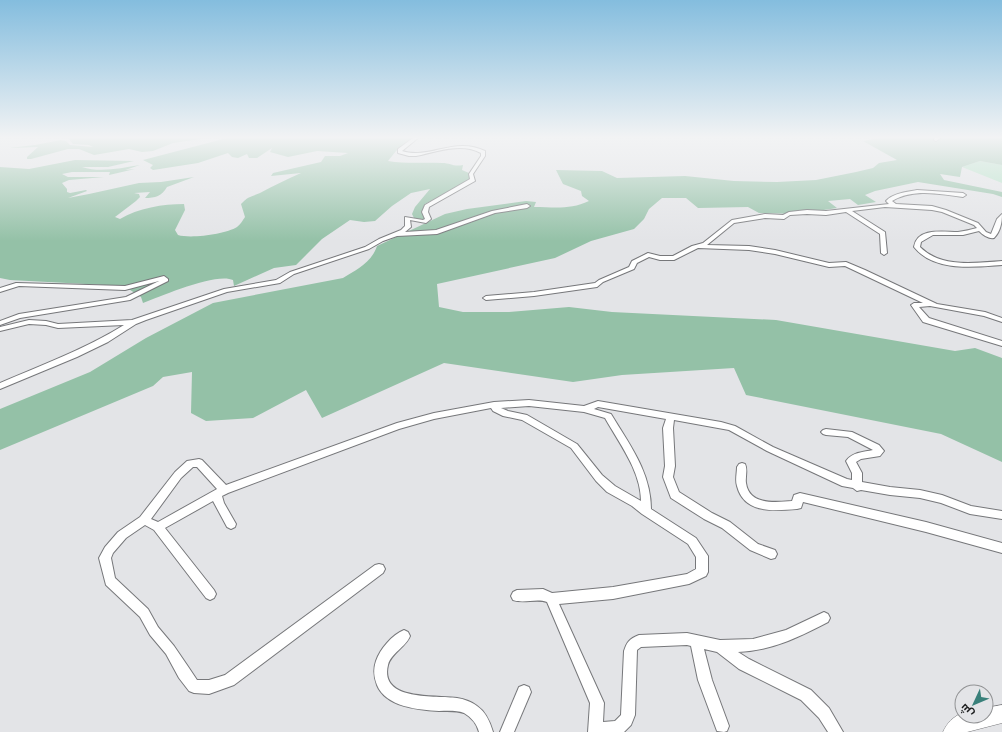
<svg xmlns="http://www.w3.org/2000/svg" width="1002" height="732" font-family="'Fira Sans',Cairo,sans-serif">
<rect width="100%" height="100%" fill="#e3e4e7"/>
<polygon fill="#b4e2c7" points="980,161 1002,165 1002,183 962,167"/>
<g fill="#94c1a7">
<polygon points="65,138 207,138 173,143 153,151 142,152 129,149 94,155 79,149 68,149 31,159 27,159 27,157 38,147 9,148 35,145 61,140 66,141 70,145 93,147 89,145 73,144 69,139"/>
<path d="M227,138H412L396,151L388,161C406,164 424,162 442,163C451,163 453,167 463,165L462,170L469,173L471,180L425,204L423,209L425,218L423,221L414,218L412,214L415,207L430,189L411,193L392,206L375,221L364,222L350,220L322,239L296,265L274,268L234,286L233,280C217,272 161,296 143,303L141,297L124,286L10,280L0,278V167L29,169L75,160L134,161L108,167H82C100,173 121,168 140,165L125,170L135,169L109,175L110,172H72L62,174L68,177H104L69,180L62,183L67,189V192L70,193L86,190L87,191L68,198L89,194L139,183L161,182L194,177L167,187C162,196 155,198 145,198L150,192L134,193L139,194L140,197L136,201L115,217L120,219C138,208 163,204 184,204L185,210L175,230L178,235C191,239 226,234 237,227C240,225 243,220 245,217L241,204C248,196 251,197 260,193C273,186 287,179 301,173L271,176L273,173L321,162L325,156H340L348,153L317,151L288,157L270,152L272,148L257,158H249L247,154L238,158L232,157L228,153L198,163L153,170L150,168L153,165L143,160Z"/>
<path d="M880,138H1002V165L980,161L962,167L960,177L940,174L944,180L1002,192V197L993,194L918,182L875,191L865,195L876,202L858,205L850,199L828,201L837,208L797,214L759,213L748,207L698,208L686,198H662L649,209L644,219L634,229L591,241L555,258L437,284L439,307L463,312H509L569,307L612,312L776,320L955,351L975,348L1002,358V462L941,434L746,395L734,368L622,375L573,382L444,363L322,418L306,390L253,418L206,421L191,413L192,372L163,377L153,386L0,450V409L90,372L146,338L213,303L343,278C356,270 372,262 377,246L445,214L467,209L526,201L536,202L534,207C554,207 570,210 589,201L582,196L581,191L563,184L556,170L602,171L617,178L685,176L734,181L777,182L816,180L856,172L873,168L879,163L897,160L863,141Z"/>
</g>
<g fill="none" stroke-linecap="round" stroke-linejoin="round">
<g stroke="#76777a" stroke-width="2">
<g id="street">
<path d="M413,138H418L402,151C429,160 455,136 485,151V156L473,174L475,181L429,207L428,212L431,219L426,223L410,220L411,227L405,232L436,230L492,211L527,204L530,206L527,208L495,213L437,234L397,236L383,241L369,249L294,274L280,283L227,292L146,320L136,324L108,342L77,357L0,389V383C42,365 85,349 124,325L58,328L46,325L29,324L0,331V327L29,320L46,321L58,324L132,320L224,289L276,280L290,272L365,247L379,239L401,230L405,226V217L423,220L425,219L422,212L425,205L470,179L469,174L481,156V153C461,142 436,152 416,156H409L398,153V149Z"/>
<polygon points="935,138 940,138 936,141 934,140"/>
<path d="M917,190L963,193L966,195L963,197C940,194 913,188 892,201L896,204L932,206L946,210L978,223L986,232L991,234L997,219L1002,214C1002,223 1000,232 994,238C989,239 983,235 979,231L963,235H933L921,242L920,247C941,268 975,263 1002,261V265C973,267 934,272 914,247C917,227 943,232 958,232C964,231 970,230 977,228L974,225L942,212L932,210L885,207L852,211L885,232L887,253L884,255L881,253L880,234L846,212L826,215L807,214L790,215L784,219L765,218L734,223L707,245L749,246L775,250L829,263L846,262L865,270L937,304L985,312L1002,318V322L984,316L930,306L919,307L929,318L1002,341V346L923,322L911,305L914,303H923L845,266L829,267L775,254L749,250L698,248L674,260H660L649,257L637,263L634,269L603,282L597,287L534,296L486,300L483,298L486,296L534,292L595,283L599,280L629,267L632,261L648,253L660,256H673L692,246L703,243L732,220L765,214L783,215L789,212L807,210L826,211L889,204L886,201C893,193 907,192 917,190Z"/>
<polygon points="164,276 168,279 168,281 130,300 20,318 0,325 0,321 19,314 126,297 159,281 125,290 19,286 0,292 0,288 16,283 125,286"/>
<path d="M529,400L584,406L598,401L721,422L735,426L773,447L847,479L852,480V473L846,461C852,452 864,452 873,450L848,437L826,435L823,434L821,432L823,430L826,429L852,432L879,445L884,451L880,456L861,459L856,462L862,473V482L890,487L920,490L942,495L971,506L1002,511V519L970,514L941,503L920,498L890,495L861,490L857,491L853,488L842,486L767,451L729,430L674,420L673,428L675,466L673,477L679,492L712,513L730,522L758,544L775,550L777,554L775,558L771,559L750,550L722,528L704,519L671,498L663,477L665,466L663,428L666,419L598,407L594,409L611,414C629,444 651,472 651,509L696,538L708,556V572L706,576L689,584L613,599L559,604L604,703L603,722L615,721L621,715L624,651C627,642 629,639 639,635L687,633L720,640L753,639L786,630L824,612L828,614L830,618L828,622C799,637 771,651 738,652L749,659L811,690L829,708L843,732H828L819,718L801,700L739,669L717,652L704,649L712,680L729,726L727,731L724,732L717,731L698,680L691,646L687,645L641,647L637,650L635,715L631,725L624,732H588L590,703L547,602C536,598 524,604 513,600L511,596L513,592L517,590L543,589L552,593L613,587L687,574L696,569V557L688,544L642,514L632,506L607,492L596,481L571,448L522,420L503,416L493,411L491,408L434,419L399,429L228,493L222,496L224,503L236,524L235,527L231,529L227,527L213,501L165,528L214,590L216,594L214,598L210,600L206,598L154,530L145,525L126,538L113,553L111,558L115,578L148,609L158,627L174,646L189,668L197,680H209L225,675L375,565L379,564L383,565L385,569L383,573L234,685L209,694L194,693L189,691L179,678L166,654L150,635L140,617L106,585L99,558L105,547L118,532L140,517L175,472L187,461L199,459L202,460L226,485L397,423L434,413L494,402ZM529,406L584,412L605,418C619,443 641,471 641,501L615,486L602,475L577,444L527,415L508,411L501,408ZM193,467H197L217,489L158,522L151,519L181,478Z"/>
<path d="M742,463L745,464C748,470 745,477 746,483C749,506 777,502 792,501L794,495L800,493L926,522L1002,543V553L926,532L803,502L801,508L797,509C774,511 744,514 737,486C735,480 737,473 737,467L739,464Z"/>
<path d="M404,630L408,632L410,636C406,647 391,653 388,665C379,702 437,695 457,698C464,699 472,702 477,706C486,712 490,722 493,732H479C477,724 471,717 464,713C456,710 447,711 439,711C419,710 386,707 377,685C374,677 373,670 376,661C380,649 392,635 404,630Z"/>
<polygon points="524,685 529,687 531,692 514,732 500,732 519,687"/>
</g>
</g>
<g stroke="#76777a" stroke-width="1">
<path id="secondary" d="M1002,705V723L967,732H943C947,723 953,717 962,713V716H986V708Z"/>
</g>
<use href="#street" fill="#fff" fill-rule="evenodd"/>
<use href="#secondary" fill="#fff" fill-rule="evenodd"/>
</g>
<linearGradient id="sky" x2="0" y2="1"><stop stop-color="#84bdde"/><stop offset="0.57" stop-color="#f2f3f4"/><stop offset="1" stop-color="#f2f3f4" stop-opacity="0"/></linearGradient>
<rect width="1002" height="241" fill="url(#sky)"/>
<g transform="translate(974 704) rotate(226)"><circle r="19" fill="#e3e4e7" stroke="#929395"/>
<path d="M0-3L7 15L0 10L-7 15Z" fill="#39807a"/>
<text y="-6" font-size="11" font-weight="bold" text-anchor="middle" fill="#191a1b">ش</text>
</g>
</svg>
